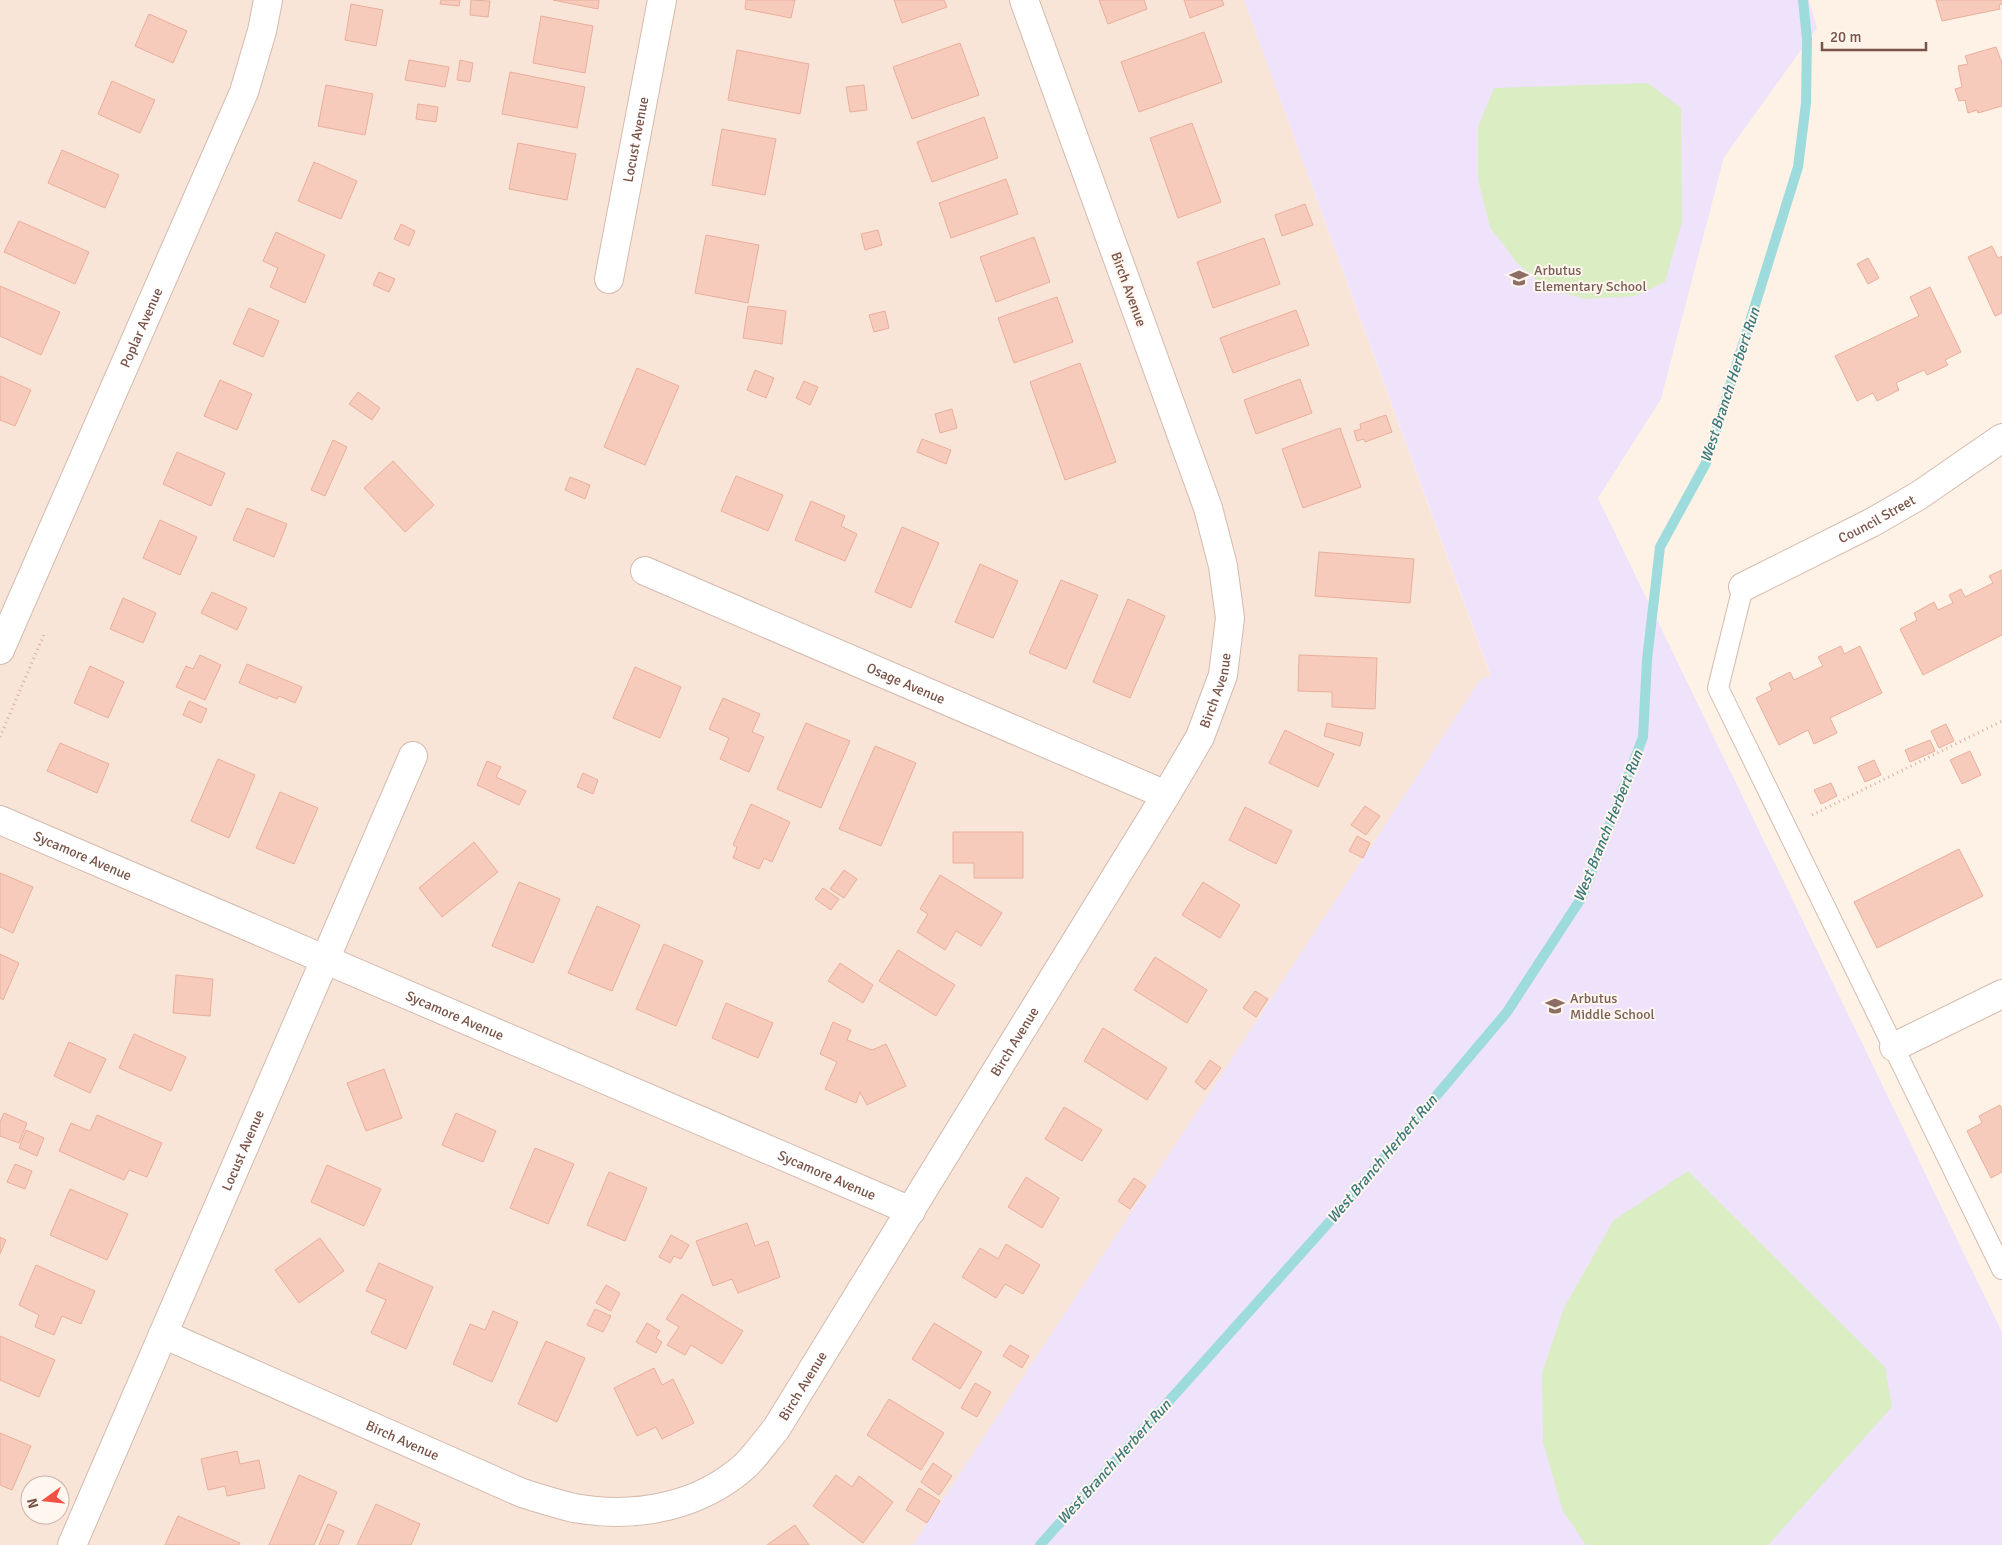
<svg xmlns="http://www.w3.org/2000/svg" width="2002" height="1545" font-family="Signika,sans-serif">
<rect width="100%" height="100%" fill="#fef2e7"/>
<path fill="#f8e5d7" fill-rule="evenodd" d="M0,0H1244L1491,677L1480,680L913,1545H0ZM30,1485H60V1515H30Z"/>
<polygon fill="#efe3fb" points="1244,0 1809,0 1817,28 1724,157 1661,399 1598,498 2002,1332 2002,1545 913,1545 1480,680 1491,676"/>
<g fill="#daedc3">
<polygon points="1648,83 1681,108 1682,222 1665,282 1635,296 1585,299 1546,288 1518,264 1490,227 1478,179 1478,127 1494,88"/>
<polygon points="1688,1171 1885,1367 1892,1407 1768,1545 1586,1545 1563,1511 1543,1442 1542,1373 1564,1308 1613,1221"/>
</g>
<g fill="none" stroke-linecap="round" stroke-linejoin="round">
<polyline stroke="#9edbdc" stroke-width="10" points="1040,1545 1340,1210 1507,1012 1582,897 1643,737 1647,660 1660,547 1706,463 1798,167 1806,103 1807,39 1803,0"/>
</g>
<g fill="#f6cbbc" stroke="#eaae9b">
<polygon points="441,0 460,0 459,6 440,4"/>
<polygon points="471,0 490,1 488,17 470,15"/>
<polygon points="553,0 599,0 598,9"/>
<polygon points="746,0 795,0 791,18 745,9"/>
<polygon points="894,0 944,0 947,7 902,23"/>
<polygon points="1099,0 1144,0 1147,9 1108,24"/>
<polygon points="1184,0 1222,0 1224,5 1190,18"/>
<polygon points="1936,0 2002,0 2002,4 1999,5 2000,9 1942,21"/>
<polygon points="351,4 383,10 376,46 345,40"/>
<polygon points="149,14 187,31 173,63 135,46"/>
<polygon points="541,16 593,26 585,73 533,63"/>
<polygon points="1204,32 1222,82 1139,112 1121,62"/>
<polygon points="960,43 979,95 912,119 893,67"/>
<polygon points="1996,47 2002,63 2002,106 1978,113 1977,110 1968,113 1965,100 1959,101 1955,89 1962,87 1958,66 1968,64 1965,56"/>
<polygon points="737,50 809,64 800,114 728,100"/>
<polygon points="409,60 449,67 445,87 405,80"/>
<polygon points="460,60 473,63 470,82 457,80"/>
<polygon points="510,72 585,87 577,128 502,114"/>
<polygon points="112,81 155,100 140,133 98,114"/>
<polygon points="326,85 373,94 365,135 318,126"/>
<polygon points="864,85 867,110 850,112 846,87"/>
<polygon points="418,104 438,107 436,122 416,119"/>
<polygon points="984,117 998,158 932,182 917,142"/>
<polygon points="1192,123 1221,202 1178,218 1150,138"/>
<polygon points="722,129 776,139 765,195 712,185"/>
<polygon points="518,143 576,154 567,200 509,189"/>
<polygon points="62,150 119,175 105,208 48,183"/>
<polygon points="314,162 357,181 341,219 298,201"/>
<polygon points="1006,179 1018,214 951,238 939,203"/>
<polygon points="1305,204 1313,225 1282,236 1275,215"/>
<polygon points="19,221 89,252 75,284 4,252"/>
<polygon points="401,224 415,231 409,246 394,239"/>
<polygon points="878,230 882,245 865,250 861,234"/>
<polygon points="276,232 325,255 305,303 270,287 278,268 263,261"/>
<polygon points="706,235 759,245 748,303 695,293"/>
<polygon points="1034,237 1050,282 996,302 980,257"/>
<polygon points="1264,238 1280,284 1213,308 1197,262"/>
<polygon points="1992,246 1998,258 2002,256 2002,313 1995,316 1968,257"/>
<polygon points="1868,258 1879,278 1868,284 1857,264"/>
<polygon points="379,272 395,279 389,292 373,285"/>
<polygon points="0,286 60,312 41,355 0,336"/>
<polygon points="1930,287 1961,352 1945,360 1948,365 1927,375 1924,370 1896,383 1899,390 1877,401 1873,393 1857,401 1835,356 1919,316 1910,297"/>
<polygon points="1057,297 1073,342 1014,363 998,318"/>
<polygon points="748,306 786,311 782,344 743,338"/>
<polygon points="249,308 279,321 263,357 233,344"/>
<polygon points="1296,310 1309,345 1233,373 1220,338"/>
<polygon points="885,311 889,328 874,332 869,315"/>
<polygon points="1080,363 1116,462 1065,480 1030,382"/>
<polygon points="637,368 679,386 645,465 604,447"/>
<polygon points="755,370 774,378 766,398 747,390"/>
<polygon points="0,376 31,390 15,426 0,420"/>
<polygon points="1300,379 1312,413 1256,434 1244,400"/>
<polygon points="220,380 252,394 237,430 204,416"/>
<polygon points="804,381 818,387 810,405 796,398"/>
<polygon points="358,392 380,408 372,420 349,404"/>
<polygon points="952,409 957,428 940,433 935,414"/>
<polygon points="1386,415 1392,432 1365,442 1364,439 1357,441 1354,431 1361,429 1360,424"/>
<polygon points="1340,428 1361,487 1303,508 1282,449"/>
<polygon points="922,439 951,450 946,464 917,452"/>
<polygon points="333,440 347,447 325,496 311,490"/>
<polygon points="177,452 225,473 211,506 163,484"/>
<polygon points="393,461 434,505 405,532 364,488"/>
<polygon points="736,476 783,495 768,531 721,511"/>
<polygon points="570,477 590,485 585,499 565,490"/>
<polygon points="811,501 845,516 841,526 857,534 845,561 795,540"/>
<polygon points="247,508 287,524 274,557 233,540"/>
<polygon points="160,520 197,537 180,575 143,558"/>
<polygon points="902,527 939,543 911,608 875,592"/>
<polygon points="1319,552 1414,559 1410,603 1315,596"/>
<polygon points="980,564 1018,581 993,638 955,622"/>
<polygon points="2002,570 2002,635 1923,675 1900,629 1917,620 1914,613 1934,602 1938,610 1953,603 1949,595 1961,589 1965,597 1993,583 1989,576"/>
<polygon points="1061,580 1098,595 1066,669 1029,653"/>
<polygon points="212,592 247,608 237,630 201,613"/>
<polygon points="123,598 156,613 143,643 110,629"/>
<polygon points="1128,599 1165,616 1130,698 1093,682"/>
<polygon points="1841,646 1844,654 1860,646 1882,693 1830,718 1837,733 1814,744 1808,730 1779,745 1756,698 1772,690 1769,683 1790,672 1794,680 1823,666 1818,657"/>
<polygon points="200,655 221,665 205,700 176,687 186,666 193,669"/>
<polygon points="1299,655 1377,658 1375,709 1332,707 1332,692 1298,691"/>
<polygon points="247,664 302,687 295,703 279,696 277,699 239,683"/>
<polygon points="90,666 124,682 108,718 74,703"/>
<polygon points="635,667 681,687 660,738 613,718"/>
<polygon points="723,698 760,714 752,732 764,737 749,772 720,759 729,738 709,729"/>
<polygon points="189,701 207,709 201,723 183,715"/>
<polygon points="806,723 850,741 821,808 777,789"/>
<polygon points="1327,723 1363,733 1360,746 1324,736"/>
<polygon points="1946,724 1954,741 1939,748 1931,731"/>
<polygon points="1285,730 1334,754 1318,787 1269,763"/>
<polygon points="1930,740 1935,751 1910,762 1905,750"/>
<polygon points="60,743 109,764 97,793 47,771"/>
<polygon points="875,746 916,763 881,846 839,829"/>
<polygon points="1970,751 1981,775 1962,784 1950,760"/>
<polygon points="218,759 255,775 229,838 191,821"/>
<polygon points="1874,760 1881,775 1865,782 1858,767"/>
<polygon points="487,761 501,767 496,777 526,791 519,805 477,785"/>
<polygon points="583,773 598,780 593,794 577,787"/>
<polygon points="1831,783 1837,796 1821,804 1814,790"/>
<polygon points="280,792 318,808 294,864 256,848"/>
<polygon points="751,804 790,822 772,862 764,858 759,869 733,858 737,847 733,845"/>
<polygon points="1365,806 1380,816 1366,835 1351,825"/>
<polygon points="1245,807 1292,831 1276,864 1229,840"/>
<polygon points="953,832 1023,832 1023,878 974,878 974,863 953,863"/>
<polygon points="1357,836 1370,843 1363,858 1349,851"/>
<polygon points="474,842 498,872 442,917 419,888"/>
<polygon points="1959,849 1983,896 1877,948 1854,902"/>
<polygon points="844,870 857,879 844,898 830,889"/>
<polygon points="0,873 33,887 13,933 0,927"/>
<polygon points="940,875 1002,913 981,946 956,931 945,950 917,932 928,914 920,909"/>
<polygon points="519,882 560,899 533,963 492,946"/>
<polygon points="1203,882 1240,905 1220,938 1182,915"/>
<polygon points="823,888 839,899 831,910 815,899"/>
<polygon points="597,906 640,925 612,991 568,973"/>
<polygon points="664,944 703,961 676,1026 636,1009"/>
<polygon points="898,950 955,985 936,1016 879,981"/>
<polygon points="0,954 19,963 3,1000 0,998"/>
<polygon points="1155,957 1207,990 1187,1023 1134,990"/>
<polygon points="840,963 873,985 863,1003 828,981"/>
<polygon points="176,975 213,979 210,1016 173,1013"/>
<polygon points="1255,991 1268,999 1256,1017 1243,1008"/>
<polygon points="726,1003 773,1023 758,1058 712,1038"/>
<polygon points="833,1022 851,1030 847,1040 872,1050 886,1044 906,1086 867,1105 860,1092 856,1103 825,1089 837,1062 820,1054"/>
<polygon points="1103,1028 1167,1068 1147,1100 1084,1061"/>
<polygon points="134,1034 186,1057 171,1091 119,1068"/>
<polygon points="69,1042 106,1059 90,1093 54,1076"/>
<polygon points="1210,1060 1221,1068 1205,1090 1195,1082"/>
<polygon points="384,1069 402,1118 366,1131 347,1083"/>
<polygon points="2000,1105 2002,1109 2002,1172 1991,1178 1967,1131 1982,1123 1979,1116"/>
<polygon points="1064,1107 1102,1130 1082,1161 1045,1139"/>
<polygon points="4,1113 27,1123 19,1143 0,1136 0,1122"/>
<polygon points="456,1113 496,1131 483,1162 442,1145"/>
<polygon points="97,1115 162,1143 147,1177 129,1170 124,1180 59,1151 71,1123 90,1131"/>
<polygon points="26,1130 44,1138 37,1156 19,1148"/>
<polygon points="535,1148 574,1164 548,1224 510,1208"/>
<polygon points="15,1164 32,1171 25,1189 7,1182"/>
<polygon points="327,1165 381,1189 364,1226 311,1202"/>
<polygon points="609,1172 647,1188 625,1241 587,1225"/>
<polygon points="1026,1177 1059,1198 1042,1228 1008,1207"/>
<polygon points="1134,1178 1146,1186 1130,1209 1118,1201"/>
<polygon points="70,1189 128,1214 107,1260 50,1235"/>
<polygon points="747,1223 755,1246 768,1241 780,1277 738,1293 732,1279 713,1286 696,1241"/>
<polygon points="671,1235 689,1245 681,1259 674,1256 670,1263 659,1257"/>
<polygon points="0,1237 6,1240 0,1254"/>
<polygon points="320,1238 344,1271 299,1303 275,1270"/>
<polygon points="1006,1244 1040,1265 1023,1294 1005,1284 996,1298 962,1277 980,1248 998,1259"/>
<polygon points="379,1263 433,1287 406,1349 371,1333 386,1300 366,1291"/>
<polygon points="36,1265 95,1291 81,1324 62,1316 54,1335 35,1327 39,1315 19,1305"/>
<polygon points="606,1285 620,1293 611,1311 596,1303"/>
<polygon points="682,1294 743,1331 722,1364 691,1345 685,1355 667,1345 679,1327 666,1319"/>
<polygon points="595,1309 611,1316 603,1332 587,1325"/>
<polygon points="493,1311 518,1322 492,1382 453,1364 470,1324 485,1330"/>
<polygon points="647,1323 660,1331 656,1338 662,1342 656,1353 636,1342"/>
<polygon points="934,1323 982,1352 960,1389 912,1359"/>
<polygon points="0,1336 55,1360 39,1397 0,1380"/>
<polygon points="546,1341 585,1358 557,1422 518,1404"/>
<polygon points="1010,1345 1029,1356 1022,1368 1003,1356"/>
<polygon points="654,1368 662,1385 673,1379 694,1423 662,1439 656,1427 637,1436 614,1388"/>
<polygon points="975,1383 991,1392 977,1417 961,1408"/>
<polygon points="889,1399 944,1433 921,1470 867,1435"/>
<polygon points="0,1433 31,1446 12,1490 0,1485"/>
<polygon points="237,1451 240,1464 259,1460 265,1488 227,1496 225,1486 208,1490 201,1459"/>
<polygon points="933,1463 952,1476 939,1495 921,1482"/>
<polygon points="299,1475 337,1492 314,1545 269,1545"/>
<polygon points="836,1475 852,1487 859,1476 893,1502 863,1543 813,1506"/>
<polygon points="919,1488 940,1501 927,1523 906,1510"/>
<polygon points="376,1504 420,1524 411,1545 357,1545"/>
<polygon points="178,1516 240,1543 239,1545 165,1545"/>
<polygon points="328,1524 344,1531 338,1545 319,1545"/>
<polygon points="795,1525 809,1545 767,1545"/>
</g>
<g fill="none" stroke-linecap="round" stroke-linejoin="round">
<g stroke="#d4baae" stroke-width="22">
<polyline id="service" points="1743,587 1718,688 2002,1269"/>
</g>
<g stroke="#d4baae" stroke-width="30">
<g id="minor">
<path id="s1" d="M609,279L662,0"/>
<path id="s2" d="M645,571L1166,795"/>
<path id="s3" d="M1743,587L1871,523L1918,496L2002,438"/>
<path id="s4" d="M0,650L244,92L262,31L268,0"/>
<path id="s5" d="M0,820L911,1211"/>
<polyline points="1894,1047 2002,994"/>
<path id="s6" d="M163,1334L522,1493C539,1498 557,1504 574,1508C635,1519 700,1507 746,1465C757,1454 766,1441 776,1429L1166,795L1200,737L1223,675L1230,618L1223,566L1208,508L1024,0"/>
<path id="s7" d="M72,1545L413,756"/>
</g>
</g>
<g stroke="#dbad9e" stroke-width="3" stroke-dasharray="1 4" stroke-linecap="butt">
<polyline points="0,737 45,632"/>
<polyline points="1812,815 2002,721"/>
</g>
<use href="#service" stroke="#fff" stroke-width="20"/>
<use href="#minor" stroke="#fff" stroke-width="28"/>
</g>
<defs>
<g id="school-bare" transform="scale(1.5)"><path d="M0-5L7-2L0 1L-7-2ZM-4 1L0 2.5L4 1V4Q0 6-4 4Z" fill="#8d6e63" stroke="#fff6ef" stroke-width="2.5" paint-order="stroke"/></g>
</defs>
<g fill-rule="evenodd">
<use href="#school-bare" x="1519" y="278"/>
<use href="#school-bare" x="1555" y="1006"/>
</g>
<g text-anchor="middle" stroke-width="4" stroke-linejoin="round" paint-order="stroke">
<g font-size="14" fill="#7a5348" stroke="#fff6ef">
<text dy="5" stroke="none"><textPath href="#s1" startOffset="142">Locust Avenue</textPath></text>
<text transform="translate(1129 289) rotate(70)" y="5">Birch Avenue</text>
<text dy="5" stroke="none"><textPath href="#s4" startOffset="352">Poplar Avenue</textPath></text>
<text dy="5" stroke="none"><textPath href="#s3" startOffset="150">Council Street</textPath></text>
<text dy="5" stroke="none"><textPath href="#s2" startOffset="284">Osage Avenue</textPath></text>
<text dy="5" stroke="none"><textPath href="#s6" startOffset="1538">Birch Avenue</textPath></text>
<text dy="5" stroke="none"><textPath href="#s5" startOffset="90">Sycamore Avenue</textPath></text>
<text dy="5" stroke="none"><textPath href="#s5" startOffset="495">Sycamore Avenue</textPath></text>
<text dy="5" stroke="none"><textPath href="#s6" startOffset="1132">Birch Avenue</textPath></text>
<text dy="5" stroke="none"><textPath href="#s7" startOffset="430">Locust Avenue</textPath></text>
<text dy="5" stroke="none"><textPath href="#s5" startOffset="900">Sycamore Avenue</textPath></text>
<text dy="5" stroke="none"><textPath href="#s6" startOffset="728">Birch Avenue</textPath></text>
<text dy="5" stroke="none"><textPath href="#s6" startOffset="262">Birch Avenue</textPath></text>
</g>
<g font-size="14" fill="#785e54" stroke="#fff6ef" text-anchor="start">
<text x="1534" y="275">Arbutus<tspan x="1534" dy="16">Elementary School</tspan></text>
<text x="1570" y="1003">Arbutus<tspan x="1570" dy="16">Middle School</tspan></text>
</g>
<g font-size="15" font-style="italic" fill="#387779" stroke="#fff6ef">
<text transform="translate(1730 385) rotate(-72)" y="5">West Branch Herbert Run</text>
<text transform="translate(1608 826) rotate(-68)" y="5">West Branch Herbert Run</text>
<text transform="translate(1382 1159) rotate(-50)" y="5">West Branch Herbert Run</text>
<text transform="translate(1114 1462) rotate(-48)" y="5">West Branch Herbert Run</text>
</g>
</g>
<g transform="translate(45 1500) rotate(255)"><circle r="24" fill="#fff6ef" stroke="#cab5ac"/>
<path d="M0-4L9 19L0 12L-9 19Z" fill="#f15143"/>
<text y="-8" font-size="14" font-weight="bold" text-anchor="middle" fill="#7a5348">N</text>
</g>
<path d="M1822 42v8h104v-8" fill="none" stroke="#7a5348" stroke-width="2.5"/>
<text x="1830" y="42" font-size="15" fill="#7a5348" stroke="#fff6ef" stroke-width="4" paint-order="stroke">20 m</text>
</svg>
